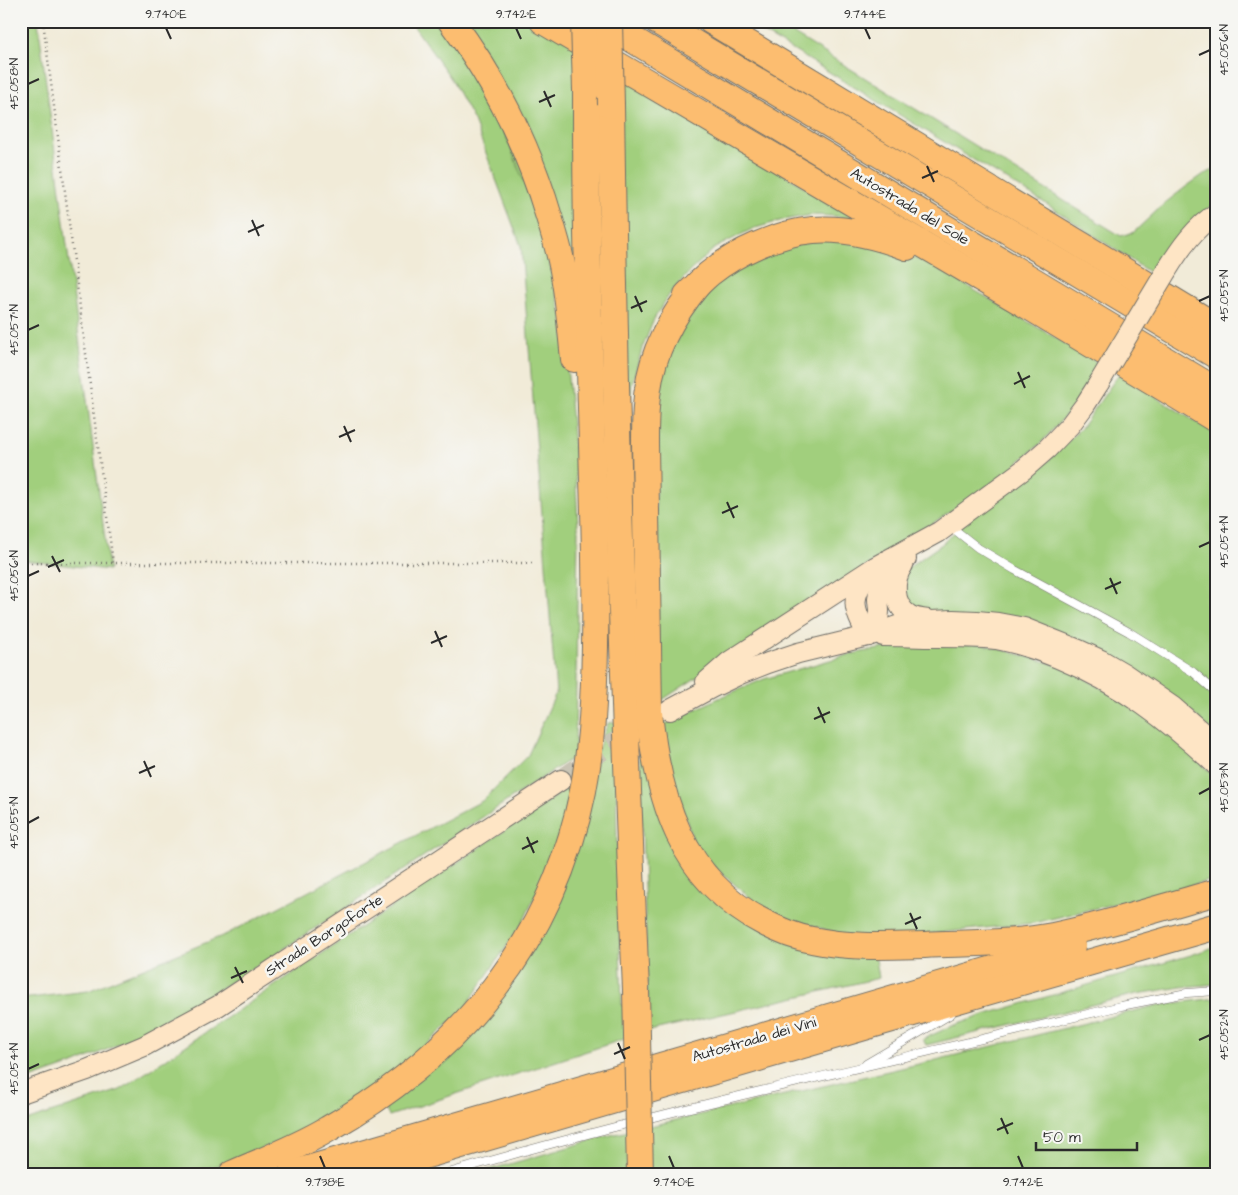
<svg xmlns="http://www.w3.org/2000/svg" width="1238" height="1195" font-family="'Architects Daughter',sans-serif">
<rect width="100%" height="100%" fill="#f6f6f2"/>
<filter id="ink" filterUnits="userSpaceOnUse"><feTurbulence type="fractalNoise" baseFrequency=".02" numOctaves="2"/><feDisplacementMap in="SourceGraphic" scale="10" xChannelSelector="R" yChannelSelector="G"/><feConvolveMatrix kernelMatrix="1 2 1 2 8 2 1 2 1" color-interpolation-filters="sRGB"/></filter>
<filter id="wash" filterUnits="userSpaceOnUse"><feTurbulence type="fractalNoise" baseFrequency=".0096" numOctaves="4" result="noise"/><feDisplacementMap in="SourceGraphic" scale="20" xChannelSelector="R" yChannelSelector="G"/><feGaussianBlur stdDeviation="1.12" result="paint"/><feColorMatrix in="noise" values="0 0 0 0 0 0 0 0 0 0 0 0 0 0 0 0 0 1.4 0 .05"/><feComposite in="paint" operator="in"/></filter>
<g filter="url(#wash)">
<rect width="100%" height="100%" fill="#f1ebd8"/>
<g fill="#a1cf7d" stroke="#667d54">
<polygon points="21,21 38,21 109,570 21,560"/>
<polygon points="410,21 442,21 462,49 531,186 563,319 575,460 578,527 575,756 273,956 195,1004 124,1042 76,1063 21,1082 21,999 88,991 227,934 482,801 528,755 556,693 521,246 474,121 450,77"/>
<polygon points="461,21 535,21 858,220 834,216 811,215 783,220 752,229 715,248 690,271 669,295 654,319 642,349 632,383 627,426 579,323"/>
<path d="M742,21H773L1121,236L1134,232L1165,203L1187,186L1204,174L1217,169V202C1186,223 1172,244 1152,274L1048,205L796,52Z"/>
<polygon points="830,236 905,253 935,267 1100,364 1071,409 1042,442 1006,473 962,504 659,702 654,403 658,378 694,299 749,258"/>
<polygon points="1119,374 1217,435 1217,736 1189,710 921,615 906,602 905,570 942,544 976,512 1049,460 1082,427"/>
<polygon points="982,644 1068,668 1147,716 1187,750 1217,779 1217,879 1034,923 897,937 851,937 768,913 697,852 662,748 663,725 719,698 764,679 851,654 896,646"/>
<polygon points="616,722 617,861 622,1005 648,1002 639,740 726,906 875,953 879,978 649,1031 578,1054 389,1116 384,1107 499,999 608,723"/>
<polygon points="572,785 562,827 546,873 523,922 463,1011 390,1078 305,1131 224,1164 180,1174 21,1174 21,1121 29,1120 120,1090"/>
<polygon points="1217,946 1217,984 1181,987 1137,994 926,1045 923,1039 954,1025 984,1015 1191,955"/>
<polygon points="1217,998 1217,1174 475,1174 607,1136 936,1060 1158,1005"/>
</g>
</g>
<g filter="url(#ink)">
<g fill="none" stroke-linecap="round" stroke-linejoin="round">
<polyline stroke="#c9c5b5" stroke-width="20" stroke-dasharray="20 10" stroke-linecap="butt" points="561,780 610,745 636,730"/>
<g stroke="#706e68" stroke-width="9">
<g id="lane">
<polyline points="950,526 978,548 1015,570 1129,632 1193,672 1217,693"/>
<polyline points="866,1064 951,1014"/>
<path d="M445,1174C667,1108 895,1061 1121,1006L1187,993L1217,991"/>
</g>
</g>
<g stroke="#706e68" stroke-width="22">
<g id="secondary">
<path d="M1167,270C1180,249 1195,227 1217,213"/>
<path d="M903,565C893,579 892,604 909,615C914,618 921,619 928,620"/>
<path d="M868,636C874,628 879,621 879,611C879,607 878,603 878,599C879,581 892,569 906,559"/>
<path d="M868,636C853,608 849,598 870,572"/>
<path d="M883,636C901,636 918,637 936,637C956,637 976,637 996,639C1018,643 1038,650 1058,658C1121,684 1168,720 1217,766"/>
<polyline points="706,682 729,662 875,567 939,532 1023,470 1047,449 1070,425 1085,405 1099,383"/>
<polyline points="670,710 713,687 740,674 768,663 798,653 868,636 909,622 953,620 977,621 998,623 1024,628 1079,650 1101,660 1125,674 1173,707 1217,745"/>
<polyline points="21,1093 87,1070 144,1046 218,1006 561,780"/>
</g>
</g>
<g stroke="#706e68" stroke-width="28">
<g id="highway">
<path d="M451,21C496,81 528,146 549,217C555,236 561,256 564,276C569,303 571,331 574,359"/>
<polyline points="543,21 1033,309 1217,420"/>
<polyline points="602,21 1217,391"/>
<polyline points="657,21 1217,356"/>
<polyline points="711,21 1217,327"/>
<path d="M611,105C615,400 623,695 636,990"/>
<path d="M699,283C673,314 653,349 648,389C645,407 645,425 645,443L649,713C658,798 681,880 763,922C778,930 795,937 812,940C850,948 887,946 925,945C967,943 1011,944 1053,936C1108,925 1162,907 1217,892"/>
<path d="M687,295C694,288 701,281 709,274C736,252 778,233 813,230C845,227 877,236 907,247"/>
<path d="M232,1174C264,1160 298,1147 328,1129C460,1054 553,942 583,791C592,744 594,695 595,647C596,591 595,535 593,479C591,410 589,341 588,272C586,212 586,151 586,91"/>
<polyline points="291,1174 1072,946"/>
<polyline points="362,1174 878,1023 1217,926"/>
</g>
</g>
<g stroke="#706e68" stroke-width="2.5" stroke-dasharray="1 4" stroke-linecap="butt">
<polyline points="43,21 113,563"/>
<polyline points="21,563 535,563"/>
</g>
<use href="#lane" stroke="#fff" stroke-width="8"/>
<use href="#secondary" stroke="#fee5c5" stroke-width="20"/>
<use href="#highway" stroke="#fcbd6f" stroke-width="26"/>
<g stroke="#706e68" stroke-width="22" stroke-linecap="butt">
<polyline id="secondary-bridge" points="1099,383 1167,270"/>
</g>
<g stroke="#706e68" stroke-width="28" stroke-linecap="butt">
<g id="highway-bridge">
<polyline points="584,21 586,91"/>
<polyline points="609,21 611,105"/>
<polyline points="636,990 640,1174"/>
</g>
</g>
<use href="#secondary-bridge" stroke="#fee5c5" stroke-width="20"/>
<use href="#highway-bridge" stroke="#fcbd6f" stroke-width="26"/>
</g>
</g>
<path fill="none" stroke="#2b2b2b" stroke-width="2" d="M166,28L171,39M516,28L521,39M865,28L870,39M1199,55L1210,50M28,84L39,79M544,91L551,107M539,102L555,95M927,166L934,182M922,178L938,171M252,220L259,236M248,232L264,225M635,296L642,312M1199,301L1210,296M631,308L647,301M28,330L39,325M1018,372L1025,388M1014,384L1030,376M344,426L351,442M339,437L355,430M727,502L734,518M722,513L738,506M1199,547L1210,542M52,556L60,572M48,567L64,560M28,576L39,571M1110,578L1117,594M1105,589L1121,582M435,631L442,647M431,643L447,636M818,707L825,723M814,719L830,712M144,761L151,777M139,773L155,766M1199,794L1210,788M28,823L39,817M527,837L534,853M522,849L538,841M910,913L917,929M905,924L921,917M235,967L243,983M231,978L247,971M1199,1040L1210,1035M618,1043L625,1059M614,1054L630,1047M28,1069L39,1064M1001,1118L1008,1134M997,1130L1013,1123M320,1156L325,1168M669,1156L674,1168M1018,1156L1023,1168"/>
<g text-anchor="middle" stroke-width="5" stroke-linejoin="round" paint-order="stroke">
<g font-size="15" fill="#2b2b2b" stroke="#f6f6f2">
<text transform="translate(910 206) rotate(31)" y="5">Autostrada del Sole</text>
<text transform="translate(324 935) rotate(-33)" y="5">Strada Borgoforte</text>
<text transform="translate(754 1039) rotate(-16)" y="5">Autostrada dei Vini</text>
</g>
</g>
<rect width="1238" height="1195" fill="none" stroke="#f6f6f2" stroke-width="55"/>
<path d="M1036 1142v8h101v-8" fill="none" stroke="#2b2b2b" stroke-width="2.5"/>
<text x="1043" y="1142" font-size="15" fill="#2b2b2b" stroke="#f6f6f2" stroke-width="4" paint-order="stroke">50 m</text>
<rect x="28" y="28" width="1182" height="1140" fill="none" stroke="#2b2b2b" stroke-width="2"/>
<g font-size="12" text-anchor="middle" fill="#2b2b2b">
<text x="166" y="18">9.740°E</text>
<text x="516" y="18">9.742°E</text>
<text x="865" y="18">9.744°E</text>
<text transform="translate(1224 50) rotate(-90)" y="4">45.056°N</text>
<text transform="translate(14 84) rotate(-90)" y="4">45.058°N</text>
<text transform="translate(1224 296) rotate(-90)" y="4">45.055°N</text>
<text transform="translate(14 330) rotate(-90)" y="4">45.057°N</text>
<text transform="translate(1224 542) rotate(-90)" y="4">45.054°N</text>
<text transform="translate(14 576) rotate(-90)" y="4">45.056°N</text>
<text transform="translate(1224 788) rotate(-90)" y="4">45.053°N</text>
<text transform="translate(14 823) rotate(-90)" y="4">45.055°N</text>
<text transform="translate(1224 1035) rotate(-90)" y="4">45.052°N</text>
<text transform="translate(14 1069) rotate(-90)" y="4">45.054°N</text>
<text x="325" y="1186">9.738°E</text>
<text x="674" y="1186">9.740°E</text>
<text x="1023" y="1186">9.742°E</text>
</g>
</svg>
